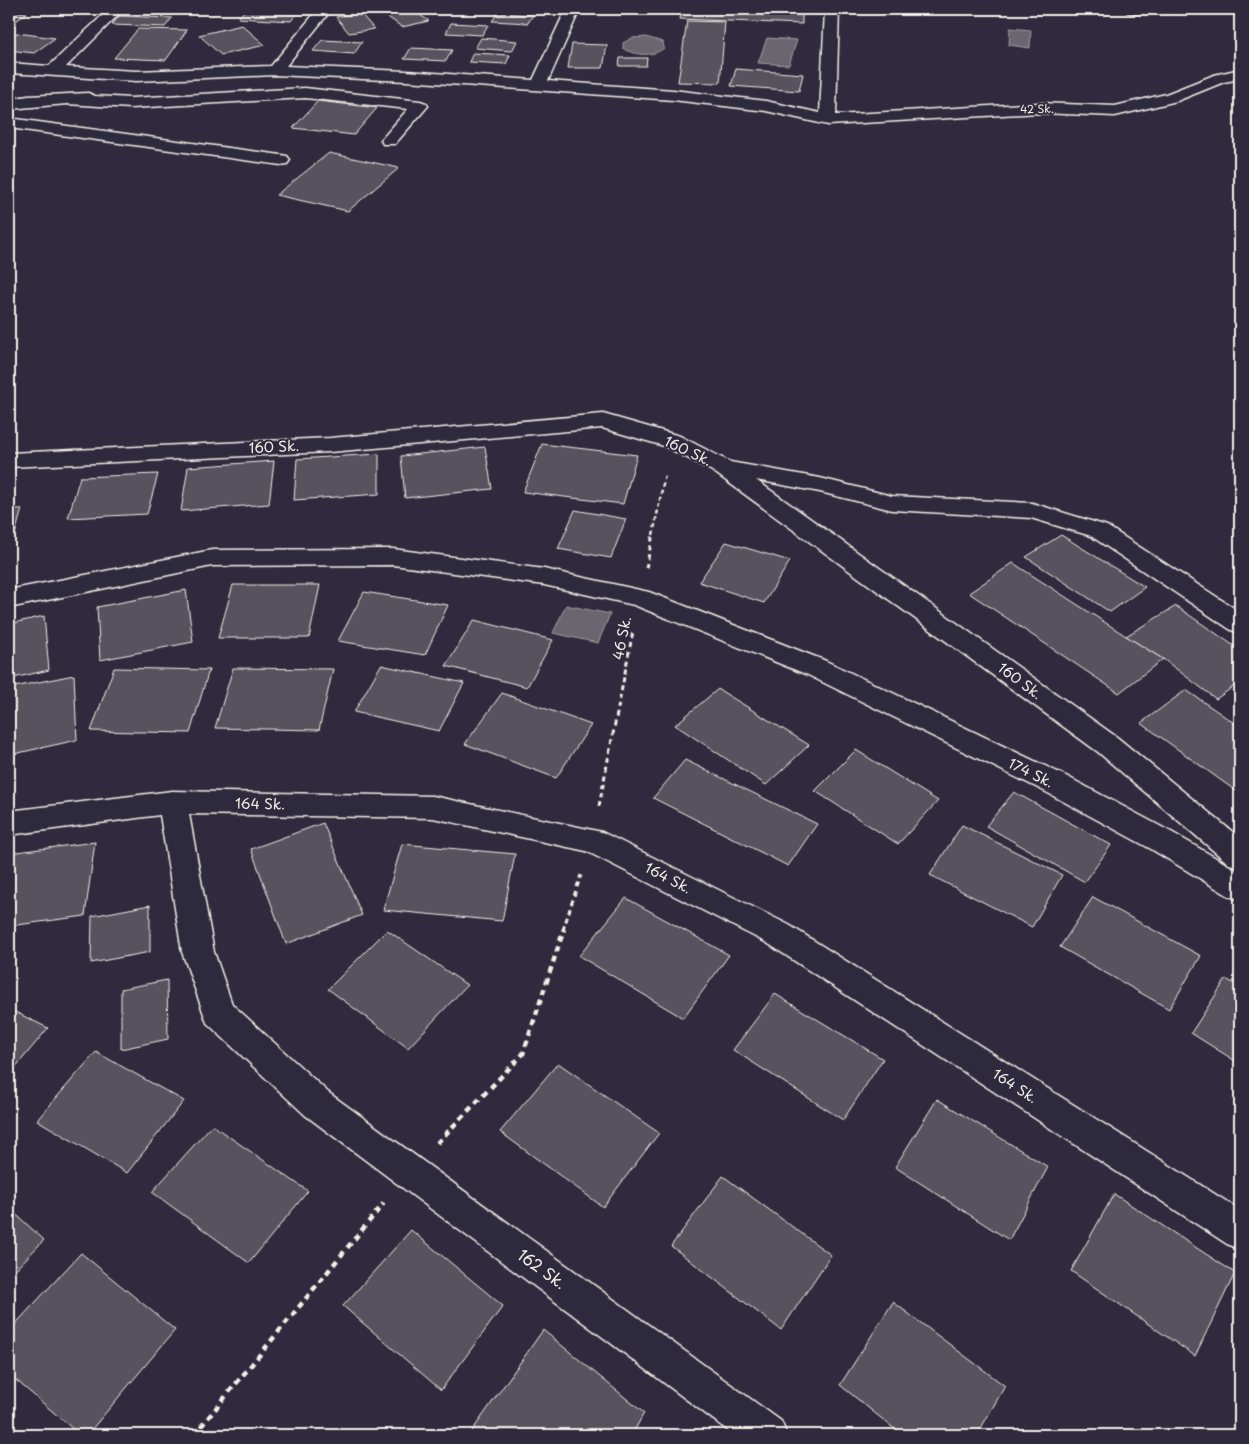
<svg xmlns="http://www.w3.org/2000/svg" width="1249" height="1444" font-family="'Playpen Sans',sans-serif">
<rect width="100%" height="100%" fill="#2f2a3d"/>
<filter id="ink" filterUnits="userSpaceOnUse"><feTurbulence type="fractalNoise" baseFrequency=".02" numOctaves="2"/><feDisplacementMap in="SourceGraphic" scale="10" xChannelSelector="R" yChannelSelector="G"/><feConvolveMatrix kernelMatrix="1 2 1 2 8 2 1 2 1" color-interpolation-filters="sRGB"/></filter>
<g filter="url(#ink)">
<g fill="#6a6670" stroke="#a19ea0">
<polygon points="1010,28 1031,30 1030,48 1009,45"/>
<path d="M646,37L663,42L664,48C654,57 634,56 623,48V43L632,38Z"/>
<polygon points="767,38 797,40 789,65 758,63"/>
<polygon points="566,605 610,614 598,643 553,633"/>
</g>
<g fill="#56525f" stroke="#f4f1e8">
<polygon points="166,9 204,9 200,13 163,12"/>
<polygon points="246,9 301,9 291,21 238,18"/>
<polygon points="391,9 411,9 429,21 402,27 379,11"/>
<polygon points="682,9 802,9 802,24 680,19"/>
<polygon points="9,11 27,13 9,26"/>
<polygon points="360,13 374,29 349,33 336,17"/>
<polygon points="498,13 533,15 528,23 492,21"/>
<polygon points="119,16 172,18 165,27 112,25"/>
<polygon points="687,21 725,22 720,83 678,82"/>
<polygon points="451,23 488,25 482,35 446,33"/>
<polygon points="242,25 265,45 221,55 199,35"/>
<polygon points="138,29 187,30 166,60 114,58"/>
<polygon points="17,33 55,38 34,53 9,50 9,38"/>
<polygon points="481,38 517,41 512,51 475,48"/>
<polygon points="322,40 362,42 354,54 313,51"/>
<polygon points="572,44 607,45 603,68 568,68"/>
<polygon points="411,48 452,50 446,61 404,59"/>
<polygon points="473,53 510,55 506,64 469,62"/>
<polygon points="620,58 647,58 646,66 619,66"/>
<polygon points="736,69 803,74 799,91 731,86"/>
<polygon points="318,101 377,108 354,135 293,128"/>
<polygon points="329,153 399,168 348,211 276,195"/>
<polygon points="542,444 637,455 623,504 523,492"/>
<polygon points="485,447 492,489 405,498 401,456"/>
<polygon points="379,454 379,494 294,500 297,459"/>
<polygon points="274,461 269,504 181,511 188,467"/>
<polygon points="158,474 147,514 68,518 80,477"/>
<polygon points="9,509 22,509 13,541 9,541"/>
<polygon points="575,510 626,519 611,558 558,549"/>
<polygon points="1061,535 1145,587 1110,612 1026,557"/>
<polygon points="726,542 790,561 764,603 699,582"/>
<polygon points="1013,563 1126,636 1163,659 1119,693 969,593"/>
<polygon points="233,585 320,585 309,638 218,638"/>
<polygon points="186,590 193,642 100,660 97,607"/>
<polygon points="364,592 448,605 425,655 338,641"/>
<polygon points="1176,606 1240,650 1240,682 1216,699 1163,659 1126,636"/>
<polygon points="44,616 49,670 9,679 9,624"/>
<polygon points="474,620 553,640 527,687 446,666"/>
<polygon points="381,665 464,683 439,731 354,712"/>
<polygon points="114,668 209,670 190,733 91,731"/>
<polygon points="233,668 333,669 319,730 215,728"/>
<polygon points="74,675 77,740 9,755 9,688"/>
<polygon points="718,689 809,745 766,785 675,725"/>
<polygon points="1186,690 1240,727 1240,794 1141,723"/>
<polygon points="502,693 591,725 556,778 465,744"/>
<polygon points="856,750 938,801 898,844 815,791"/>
<polygon points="685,760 817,824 788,866 653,798"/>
<polygon points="1014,792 1111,845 1085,882 986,826"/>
<polygon points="323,823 362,915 286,944 251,849"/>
<polygon points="962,825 1062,875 1032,927 930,875"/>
<polygon points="95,842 85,916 9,926 9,853"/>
<polygon points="402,844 515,854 502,921 383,910"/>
<polygon points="1093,897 1201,956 1169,1009 1060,947"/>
<polygon points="626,898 729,955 683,1018 579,956"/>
<polygon points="150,905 150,952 91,963 92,916"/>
<polygon points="387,930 467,985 408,1048 328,989"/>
<polygon points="1226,979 1240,987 1240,1064 1191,1033"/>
<polygon points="167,980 168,1039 121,1049 121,989"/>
<polygon points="775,994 883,1059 843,1120 733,1050"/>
<polygon points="9,1009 48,1028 9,1075"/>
<polygon points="96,1052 184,1101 127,1173 37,1120"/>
<polygon points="558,1063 659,1133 603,1207 500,1132"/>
<polygon points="937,1099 1048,1167 1009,1240 895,1167"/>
<polygon points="212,1125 308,1191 249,1263 152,1192"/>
<polygon points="723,1176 831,1255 781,1330 671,1246"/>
<polygon points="1114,1194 1235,1273 1195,1356 1071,1271"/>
<polygon points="9,1208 44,1240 9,1276"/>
<polygon points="411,1230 503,1306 441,1390 343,1306"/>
<polygon points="81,1253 175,1330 87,1435 80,1435 9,1374 9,1331"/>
<polygon points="893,1302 1005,1386 977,1435 902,1435 840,1385"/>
<polygon points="543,1330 644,1413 632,1435 476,1435 472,1431"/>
</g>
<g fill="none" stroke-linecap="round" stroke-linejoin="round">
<g stroke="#f4f1e8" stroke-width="3">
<g id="minor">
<polygon points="109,9 124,9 66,67 136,71 271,66 318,9 332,9 286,66 406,71 533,80 566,9 580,9 548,81 673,90 766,101 820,113 825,9 839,9 836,115 1039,103 1115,106 1166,94 1214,75 1240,69 1240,79 1224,82 1177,101 1115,116 1039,113 828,125 766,111 673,100 406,81 275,75 136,81 9,73 9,63 49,66"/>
<polygon points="1125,9 1176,9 1174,12 1169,13 1132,13 1127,12"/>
<polygon points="305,88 420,101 426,103 428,106 395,144 383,144 381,140 408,109 305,98 131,108 67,104 9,109 9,99 28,96 88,93 95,96 131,98"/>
<polygon points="9,118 281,155 287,156 290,160 287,164 281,165 9,128"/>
<polygon points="603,414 680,436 730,462 820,478 892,496 1032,503 1107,526 1240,612 1240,633 1231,630 1091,536 1031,518 892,510 820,492 756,480 1118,738 1240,838 1240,867 1229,864 1098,752 714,472 664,446 602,428 330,452 9,467 9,453 330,438"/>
<polygon points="393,549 544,569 649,592 826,661 1066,776 1173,833 1240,872 1240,900 1229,896 1151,849 1046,792 808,675 634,605 544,585 393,565 212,566 9,608 9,590 212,550"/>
<polygon points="172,791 433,796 602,832 789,925 1240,1210 1240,1249 1227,1244 767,943 586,851 433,818 189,814 214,952 232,1004 329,1093 781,1421 787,1435 734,1435 305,1115 207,1023 182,952 160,815 9,835 9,811"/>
</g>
</g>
<polyline stroke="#f4f1e8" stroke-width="2.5" stroke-dasharray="4 3" stroke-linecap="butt" points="653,535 665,474"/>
<g stroke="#f4f1e8" stroke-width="3" stroke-dasharray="5 4" stroke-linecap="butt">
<polyline points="646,568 653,534"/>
<polyline points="599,806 633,631"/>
<polyline points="563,930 581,875"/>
</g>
<g stroke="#f4f1e8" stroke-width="4.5" stroke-dasharray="6 5" stroke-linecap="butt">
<polyline points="437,1143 523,1054 564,929"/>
<polyline points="194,1435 384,1203"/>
</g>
<use href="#minor" fill="#2f2a3d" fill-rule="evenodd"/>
</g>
</g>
<g text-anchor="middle" stroke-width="4" stroke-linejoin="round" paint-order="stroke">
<g font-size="11" fill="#f4f1e8" stroke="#2f2a3d">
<text transform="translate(1037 109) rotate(-1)" y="4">42 Sk.</text>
</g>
<g font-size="14" fill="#f4f1e8" stroke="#2f2a3d">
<text transform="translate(274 447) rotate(-3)" y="5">160 Sk.</text>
<text transform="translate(688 451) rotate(25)" y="5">160 Sk.</text>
<text transform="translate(622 638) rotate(-79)" y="5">46 Sk.</text>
<text transform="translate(1020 681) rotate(36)" y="5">160 Sk.</text>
<text transform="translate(1031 773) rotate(26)" y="5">174 Sk.</text>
<text transform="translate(260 804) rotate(1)" y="5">164 Sk.</text>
<text transform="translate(668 878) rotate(27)" y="5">164 Sk.</text>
<text transform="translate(1015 1086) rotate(33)" y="5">164 Sk.</text>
</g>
<g font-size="16" fill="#f4f1e8" stroke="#2f2a3d">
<text transform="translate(542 1269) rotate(36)" y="6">162 Sk.</text>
</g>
</g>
<rect width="1249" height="1444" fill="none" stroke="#2f2a3d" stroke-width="30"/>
<rect x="15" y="15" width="1219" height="1414" fill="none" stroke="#f4f1e8" stroke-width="2" filter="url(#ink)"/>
</svg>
